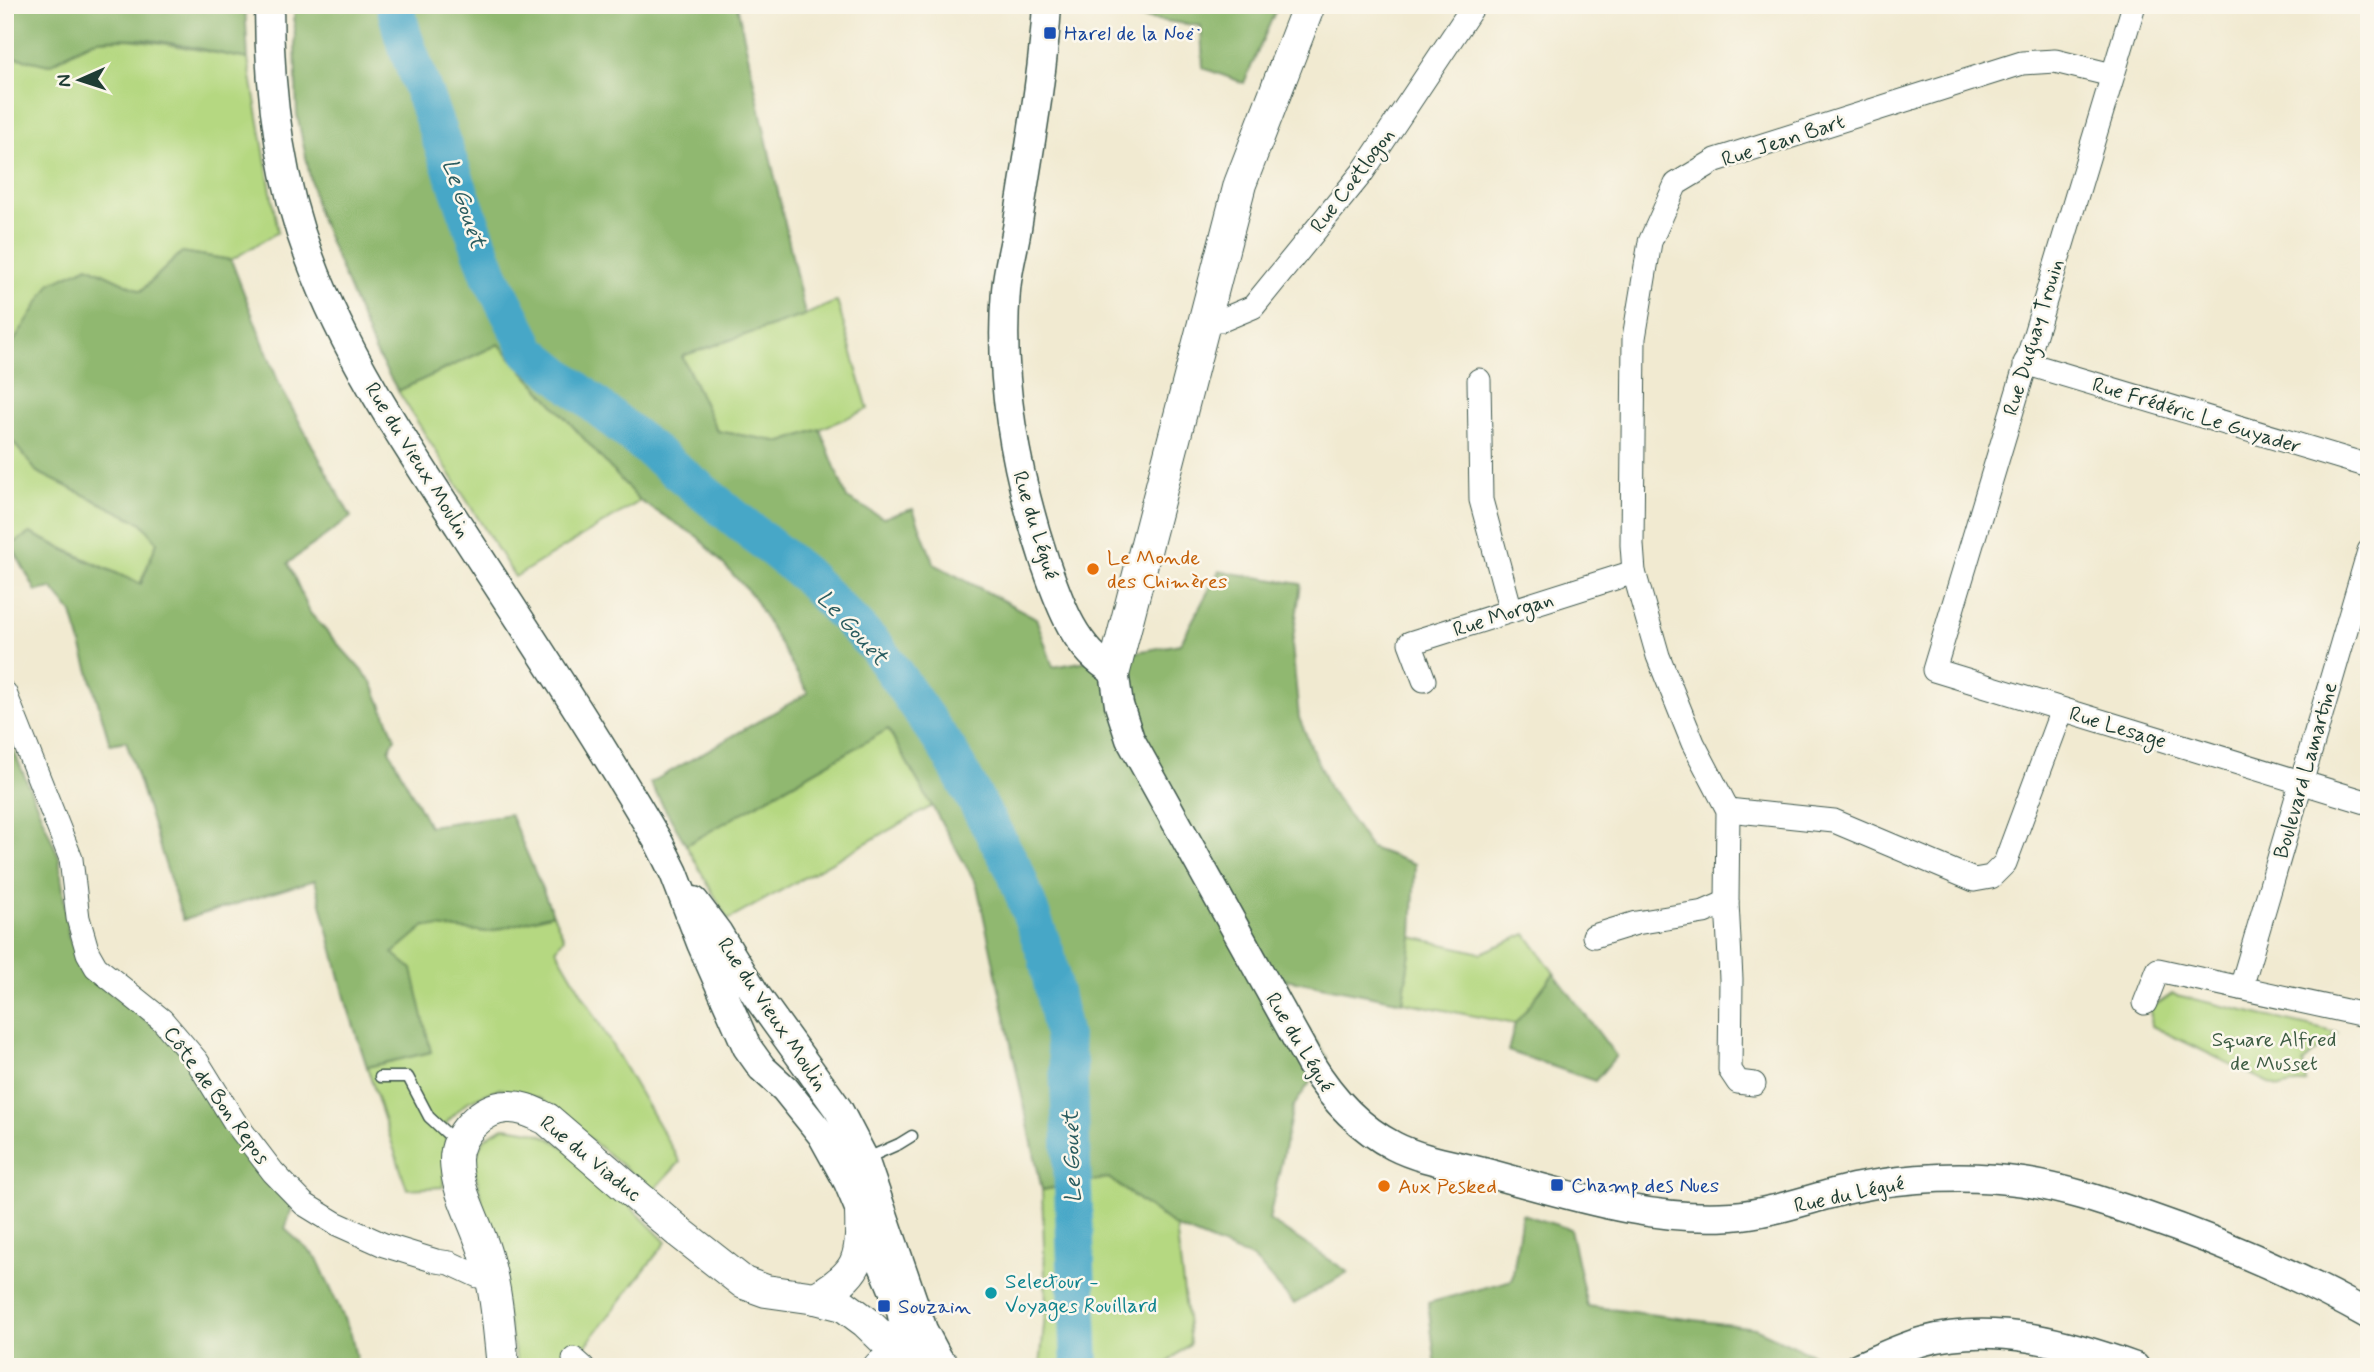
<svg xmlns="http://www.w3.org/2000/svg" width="2374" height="1372" font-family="Mynerve,sans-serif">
<rect width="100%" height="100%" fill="#fbf7ec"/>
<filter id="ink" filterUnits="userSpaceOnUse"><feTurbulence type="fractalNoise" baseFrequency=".0143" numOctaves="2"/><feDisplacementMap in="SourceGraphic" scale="14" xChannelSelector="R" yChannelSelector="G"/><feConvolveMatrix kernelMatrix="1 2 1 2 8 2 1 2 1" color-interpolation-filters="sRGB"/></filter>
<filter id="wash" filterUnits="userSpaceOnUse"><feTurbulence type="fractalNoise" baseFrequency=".00686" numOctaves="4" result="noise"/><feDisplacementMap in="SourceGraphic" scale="28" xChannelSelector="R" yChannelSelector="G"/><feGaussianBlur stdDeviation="1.57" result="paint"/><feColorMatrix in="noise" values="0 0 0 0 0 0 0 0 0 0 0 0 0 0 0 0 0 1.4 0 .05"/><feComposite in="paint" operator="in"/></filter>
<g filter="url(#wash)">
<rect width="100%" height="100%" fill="#f1ead1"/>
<g fill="#b5d881" stroke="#6a8a5a" stroke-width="2">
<polygon points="127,39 161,43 248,59 278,232 231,260 182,252 141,291 88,266 9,349 5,421 5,55 49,65 95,40"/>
<polygon points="837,301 868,409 820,429 782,442 717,431 682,356 805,315"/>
<polygon points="499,344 640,501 515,577 398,391"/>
<polygon points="5,432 37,472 142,523 157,542 140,584 30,533 11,545 5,534"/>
<polygon points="888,729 932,806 728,920 686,845"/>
<polygon points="553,914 564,938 556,949 680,1162 653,1191 541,1099 499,1088 467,1102 447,1122 443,1187 407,1189 367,1067 431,1052 392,953 425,925 488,932"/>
<polygon points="1526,934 1554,973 1515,1024 1403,1002 1412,937 1481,953"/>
<polygon points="2172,994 2338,1033 2303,1063 2306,1082 2279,1088 2152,1026 2150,1009"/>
<path d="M504,1127C519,1129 533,1130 547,1137C586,1156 634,1211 666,1242L569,1367H518L475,1170C478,1144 480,1138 504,1127Z"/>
<polygon points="1108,1178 1176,1227 1190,1343 1163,1367 1040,1367 1046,1303 1042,1190"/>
</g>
<g fill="#90b86f" stroke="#587a52" stroke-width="2">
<path d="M5,5H245L248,59C200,50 146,33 97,40C82,43 63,58 49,65L5,55Z"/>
<polygon points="294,5 737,5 805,315 682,356 717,431 782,442 820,429 847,498 883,518 913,509 934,564 1036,618 1053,667 1180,644 1219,571 1301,584 1292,645 1299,718 1329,788 1371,848 1415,864 1412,937 1403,1002 1285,979 1306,1026 1327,1058 1293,1107 1269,1220 1348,1272 1294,1304 1254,1259 1176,1227 1109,1178 1042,1190 977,885 888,729 686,845 650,783 808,693 752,595 698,537 640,501 499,344 398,391 375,351 317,211 297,114"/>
<polygon points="1139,5 1278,5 1244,83 1203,68 1201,26 1135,17"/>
<polygon points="182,252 231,260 280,386 351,517 288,563 310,613 372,682 395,738 389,750 429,826 510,814 553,914 488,932 425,926 393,953 412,969 431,1052 367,1067 347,1005 315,880 183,920 126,741 110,744 72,613 52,588 36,591 11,545 30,533 81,558 141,584 157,542 142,523 37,472 5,432 9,349 51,283 88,266 141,291"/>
<polygon points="5,730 59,857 69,938 91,977 174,1042 293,1206 285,1229 317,1258 351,1334 358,1367 5,1367"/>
<polygon points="1554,973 1616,1056 1595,1081 1508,1051 1515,1024"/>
<polygon points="1522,1214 1570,1229 1587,1306 1755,1328 1839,1367 1436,1367 1428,1303 1512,1280"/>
</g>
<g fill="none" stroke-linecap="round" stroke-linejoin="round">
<polyline stroke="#47a7c7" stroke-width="38" points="395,5 403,36 490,275 529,351 804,574 877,648 948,750 1015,871 1047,957 1068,1062 1080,1367"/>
</g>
</g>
<g filter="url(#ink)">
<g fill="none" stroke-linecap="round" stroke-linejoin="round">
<g stroke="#3e574c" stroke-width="13">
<g id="service">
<polyline points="380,1077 408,1077 429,1117 456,1142"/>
<polyline points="865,1159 899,1144 912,1136"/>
</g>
</g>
<g stroke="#3e574c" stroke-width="25">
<g id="minor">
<polyline points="2134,5 1934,670 2369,803"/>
<polyline points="1205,320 1222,320 1253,307 1362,173 1474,5"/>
<polyline points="2025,363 2369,466"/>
<polyline points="1479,380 1481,500 1511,611"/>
<polyline points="1424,680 1410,643 1634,572"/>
<polyline points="5,693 71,859 78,918 88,953 96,967 162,1020 197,1061 234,1121 273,1172 304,1204 335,1223 384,1245 436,1261 450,1263 478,1276 491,1277"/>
<polyline points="1728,810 1834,821 1974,880 1991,877 2005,863 2062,710"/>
<polyline points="1594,936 1636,923 1704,912 1727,902"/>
<polyline points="2241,988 2369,551"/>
<polyline points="2145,1003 2158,970 2369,1016"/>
<polyline points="1754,1084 1738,1082 1730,1070 1731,979 1727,902 1728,810 1693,743 1658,656 1634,572 1632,545 1634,338 1650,242 1676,184 1716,160 2022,63 2055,61 2112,75"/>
<polyline points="574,1359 583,1367"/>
</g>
</g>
<g stroke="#3e574c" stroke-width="31">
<g id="tertiary">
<path d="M269,5C269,92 279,178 310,259C345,354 404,442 459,526C527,631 596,735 659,843L674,873L701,943L747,1047L762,1068L785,1089L822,1135L848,1182L900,1306L905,1330L902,1355"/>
<path d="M1047,5C1043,77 1029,150 1018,222C1015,244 1008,266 1006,290C998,382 1016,474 1045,562C1059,602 1074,649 1114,671L1119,705L1130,739L1310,1063C1331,1097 1357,1127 1394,1146C1421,1160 1457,1165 1487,1173C1566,1194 1649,1222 1732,1216C1775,1213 1813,1197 1854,1188C1908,1177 1969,1174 2024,1182C2064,1188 2102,1201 2140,1214C2219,1241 2296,1274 2369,1315"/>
<polyline points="694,901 718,933 756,995 838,1109 864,1159 923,1330 941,1364"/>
<path d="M1858,1367C1880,1358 1901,1347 1924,1341C1994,1322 2068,1343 2135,1367"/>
</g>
</g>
<g stroke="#3e574c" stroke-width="34">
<g id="secondary">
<polyline points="1114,671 1240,184 1309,5"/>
<path d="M816,1298C858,1274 863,1260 861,1213"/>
<path d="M503,1367C499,1330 497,1292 486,1256C478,1225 456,1192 456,1160C456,1134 482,1108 507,1107C522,1106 534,1113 547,1119L679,1232L744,1283L766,1291L816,1298L843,1305L866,1322L900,1355"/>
<path d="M879,1367C900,1352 923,1350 944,1367"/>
</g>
</g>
<use href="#service" stroke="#fff" stroke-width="10"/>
<use href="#minor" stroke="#fff" stroke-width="23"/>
<use href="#tertiary" stroke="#fff" stroke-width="28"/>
<use href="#secondary" stroke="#fff" stroke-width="32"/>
</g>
</g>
<g fill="#1a4fb4" stroke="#fbf7ec" stroke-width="2.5">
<rect x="1043" y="26" width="14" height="14" rx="3.5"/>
<rect x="1550" y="1178" width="14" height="14" rx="3.5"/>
<rect x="877" y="1299" width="14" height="14" rx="3.5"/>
</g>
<g fill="#e8710a" stroke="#fbf7ec" stroke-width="2.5">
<circle cx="1093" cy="569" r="7"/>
<circle cx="1384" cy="1186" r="7"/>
</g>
<circle fill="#0f9aa8" stroke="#fbf7ec" stroke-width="2.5" cx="991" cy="1293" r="7"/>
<g text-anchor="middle" stroke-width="5" stroke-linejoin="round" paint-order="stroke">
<g font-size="21" fill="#164399" stroke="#fbf7ec" text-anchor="start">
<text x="1064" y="40">Harel de la Noë</text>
<text x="1571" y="1192">Champ des Nues</text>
<text x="898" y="1313">Souzain</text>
</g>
<g font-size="21" fill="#1f3d34" stroke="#fbf7ec">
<text transform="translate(1783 140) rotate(-18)" y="7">Rue Jean Bart</text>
<text transform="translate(1352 180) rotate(-53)" y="7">Rue Coëtlogon</text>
<text transform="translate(2033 337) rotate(-73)" y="7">Rue Duguay Trouin</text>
<text transform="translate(2197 415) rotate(17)" y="7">Rue Frédéric Le Guyader</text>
<text transform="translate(418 460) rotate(58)" y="7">Rue du Vieux Moulin</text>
<text transform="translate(1036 525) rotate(73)" y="7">Rue du Légué</text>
<text transform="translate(1503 614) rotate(-18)" y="7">Rue Morgan</text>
<text transform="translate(2118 727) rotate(17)" y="7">Rue Lesage</text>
<text transform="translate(2305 770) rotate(-74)" y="7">Boulevard Lamartine</text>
<text transform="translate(773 1014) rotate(56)" y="7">Rue du Vieux Moulin</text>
<text transform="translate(1300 1042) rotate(59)" y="7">Rue du Légué</text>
<text transform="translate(217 1095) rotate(54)" y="7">Côte de Bon Repos</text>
<text transform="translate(591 1158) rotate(39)" y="7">Rue du Viaduc</text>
<text transform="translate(1849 1194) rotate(-12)" y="7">Rue du Légué</text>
</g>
<g font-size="21" fill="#c56008" stroke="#fbf7ec" text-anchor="start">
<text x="1107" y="564">Le Monde<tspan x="1107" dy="24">des Chimères</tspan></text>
<text x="1398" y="1193">Aux Pesked</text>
</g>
<g font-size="21" fill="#3d5c43" stroke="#fbf7ec">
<text x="2274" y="1046">Square Alfred<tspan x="2274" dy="24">de Musset</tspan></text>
</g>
<g font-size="21" fill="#0d838f" stroke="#fbf7ec" text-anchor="start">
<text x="1005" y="1288">Selectour -<tspan x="1005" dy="24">Voyages Rouillard</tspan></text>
</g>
<g font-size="23" font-style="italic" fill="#2b5d60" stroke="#fbf7ec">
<text transform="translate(465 203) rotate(71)" y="8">Le Gouët</text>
<text transform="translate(853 627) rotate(47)" y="8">Le Gouët</text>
<text transform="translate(1071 1157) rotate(-92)" y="8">Le Gouët</text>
</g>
</g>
<rect width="2374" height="1372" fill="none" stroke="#fbf7ec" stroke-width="28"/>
<g transform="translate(80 80) rotate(267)" stroke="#fbf7ec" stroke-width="5" paint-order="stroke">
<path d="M0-5L12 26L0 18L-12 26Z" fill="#1f3d34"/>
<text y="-10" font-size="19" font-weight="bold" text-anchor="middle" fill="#1f3d34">N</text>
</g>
</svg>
